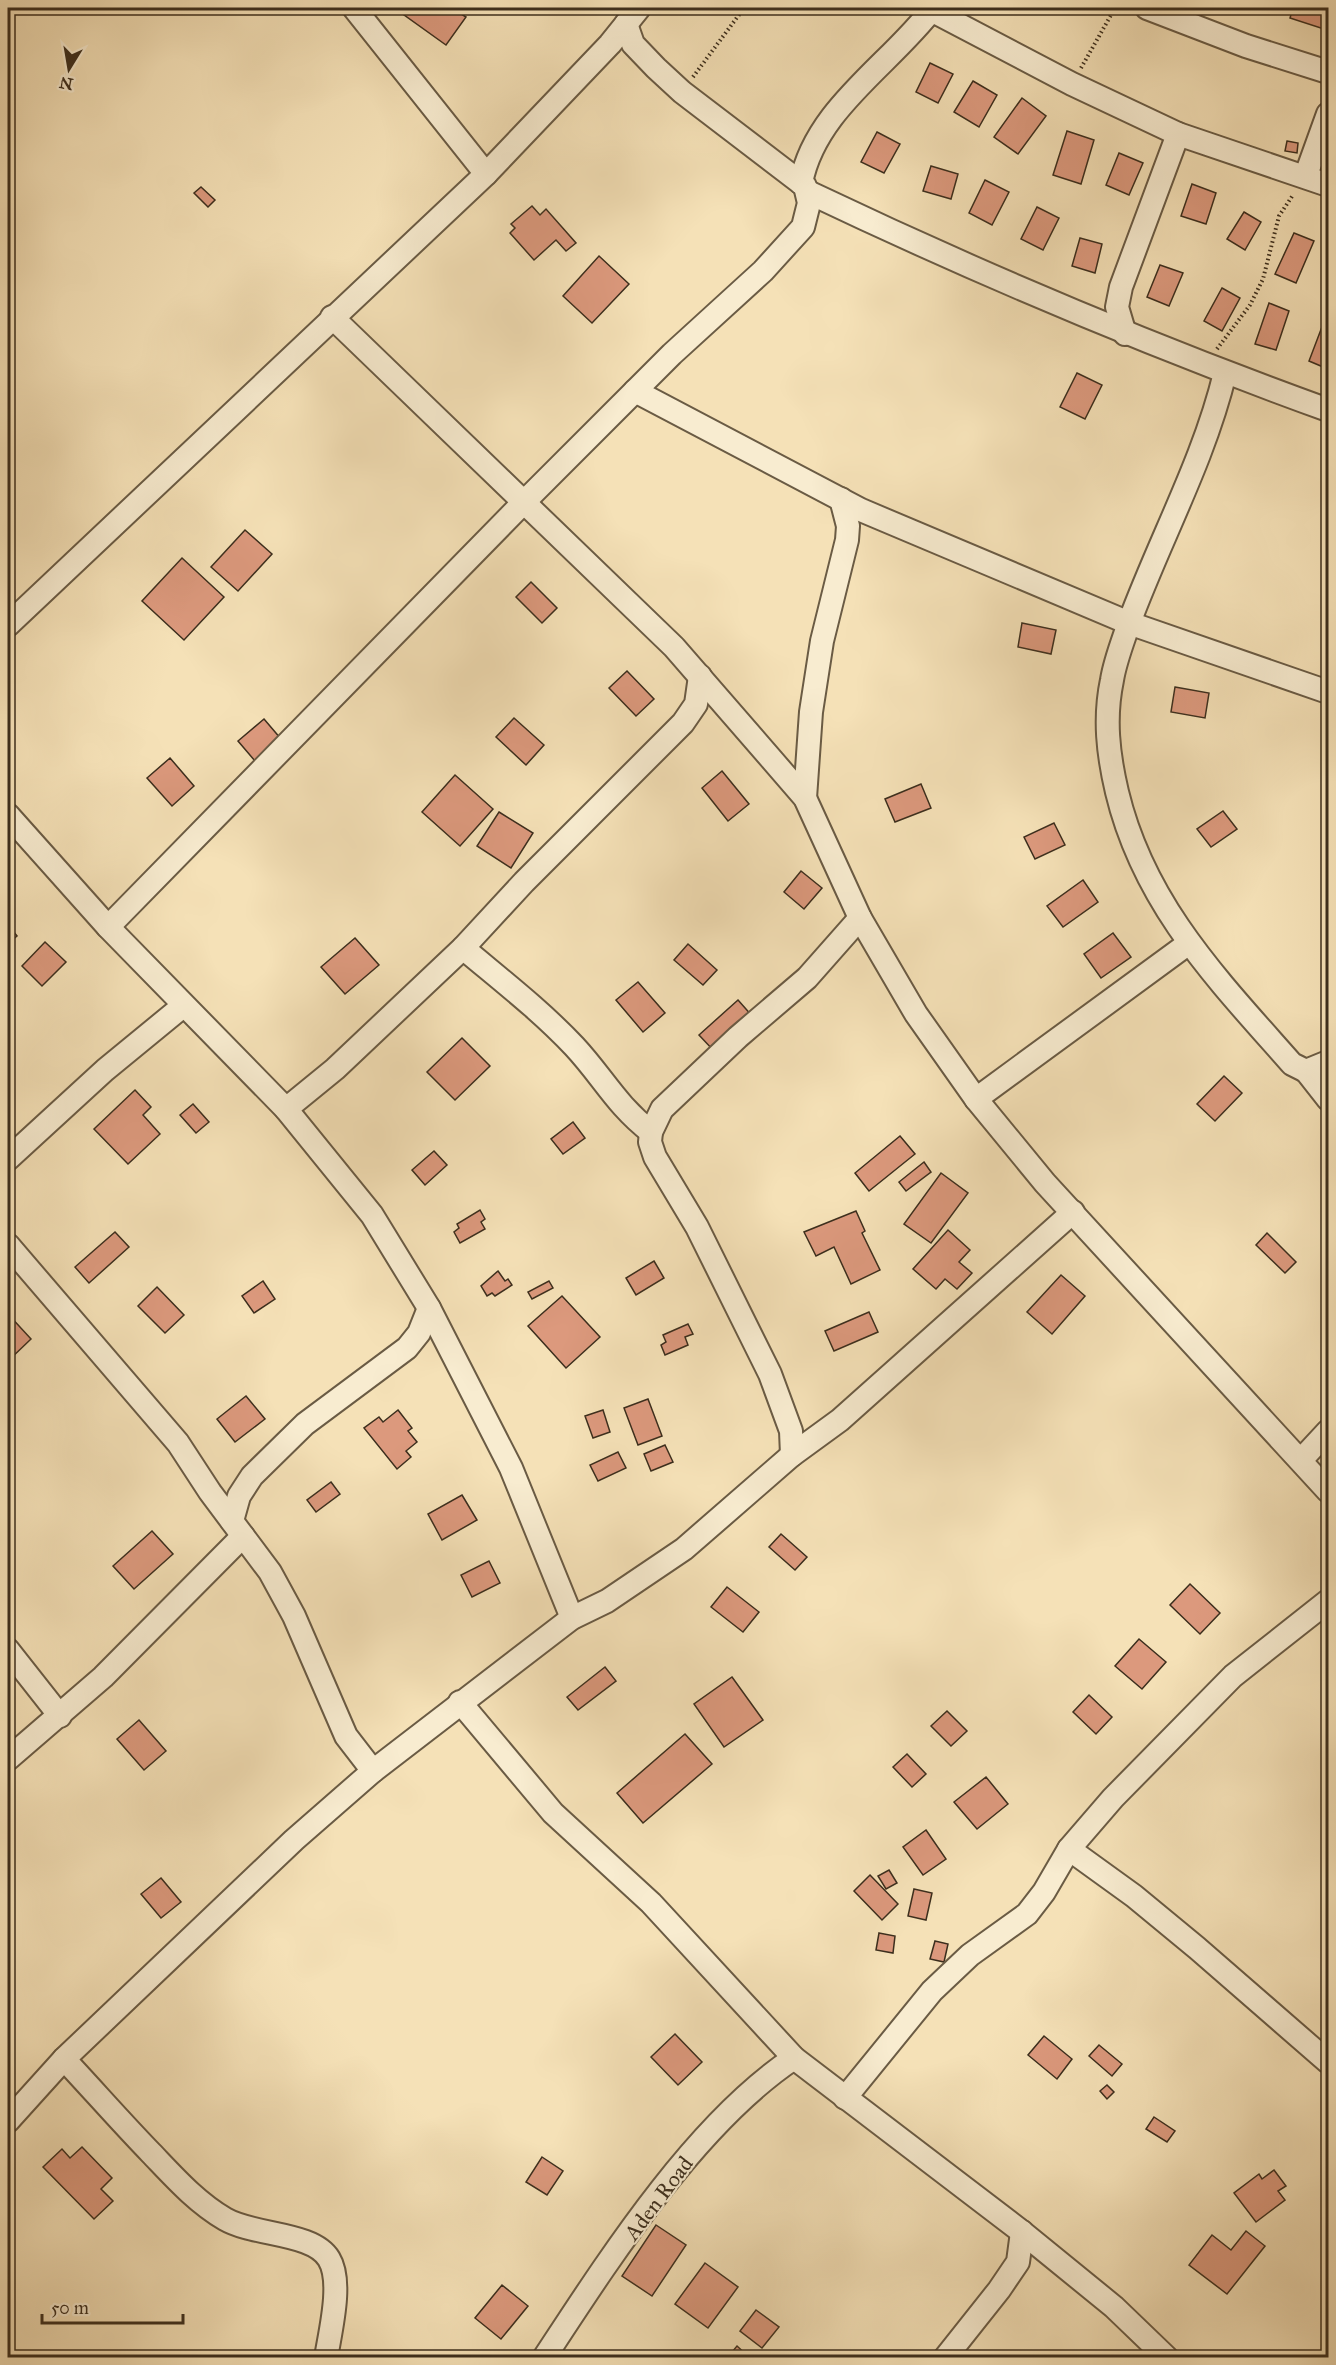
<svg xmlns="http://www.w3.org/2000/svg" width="1336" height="2365" font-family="'IM FELL Great Primer',serif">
<rect width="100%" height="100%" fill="#f5e1b7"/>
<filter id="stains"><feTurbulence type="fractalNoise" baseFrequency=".00333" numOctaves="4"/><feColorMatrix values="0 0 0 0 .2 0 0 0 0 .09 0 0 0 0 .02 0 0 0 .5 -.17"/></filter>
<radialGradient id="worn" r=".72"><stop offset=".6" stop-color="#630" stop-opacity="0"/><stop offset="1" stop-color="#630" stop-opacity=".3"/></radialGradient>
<g fill="#dc997d" stroke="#3c2e1d" stroke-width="1.5">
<polygon points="403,8 452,8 466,17 446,45 400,12"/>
<polygon points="1293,8 1328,8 1327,30 1290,18"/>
<polygon points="930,63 953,74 938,103 916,92"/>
<polygon points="973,81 997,95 979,127 954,112"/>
<polygon points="1022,98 1046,116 1018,154 994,137"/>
<polygon points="1067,131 1094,140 1081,184 1053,175"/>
<polygon points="877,132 900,144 884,173 861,162"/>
<polygon points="1287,141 1298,143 1297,153 1285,151"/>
<polygon points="1119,153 1143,163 1129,195 1106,185"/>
<polygon points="931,166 958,174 951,199 923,191"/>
<polygon points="985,180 1009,192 992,225 969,213"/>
<polygon points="1192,184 1216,193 1206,224 1181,216"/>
<polygon points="201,187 215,200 208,207 194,193"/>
<polygon points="532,206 540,215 546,209 576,243 566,251 556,240 534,260 510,233 515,228 511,224"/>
<polygon points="1037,207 1059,218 1043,250 1021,239"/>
<polygon points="1244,212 1261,222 1245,250 1227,239"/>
<polygon points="1294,233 1314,241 1296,283 1275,274"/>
<polygon points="1080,238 1102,244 1095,273 1072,266"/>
<polygon points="599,256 629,284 592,323 563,296"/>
<polygon points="1160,265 1183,273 1169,306 1147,297"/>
<polygon points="1222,288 1240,298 1222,331 1204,321"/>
<polygon points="1269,303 1289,311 1276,350 1255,344"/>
<polygon points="1325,319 1328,321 1328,369 1309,361"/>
<polygon points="1077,373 1102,385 1085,419 1060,407"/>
<polygon points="245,530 272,554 238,591 211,567"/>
<polygon points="182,558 224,597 184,640 142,601"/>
<polygon points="531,582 557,608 542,623 516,597"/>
<polygon points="1022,623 1056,630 1051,654 1018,647"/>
<polygon points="627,671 654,699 636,716 609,688"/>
<polygon points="1175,687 1209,693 1205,718 1171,712"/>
<polygon points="514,718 544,745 526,765 496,737"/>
<polygon points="264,719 281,739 255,761 238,741"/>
<polygon points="170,758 194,786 172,806 147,778"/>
<polygon points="722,771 749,804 728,821 702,788"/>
<polygon points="455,775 493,809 460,846 422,812"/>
<polygon points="921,784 931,808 895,822 885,799"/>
<polygon points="1223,811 1237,829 1211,847 1197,829"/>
<polygon points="499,812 533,833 511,868 477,846"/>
<polygon points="1054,823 1065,845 1035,859 1024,837"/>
<polygon points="801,871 822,888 804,909 784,892"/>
<polygon points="1083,880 1098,902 1063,927 1047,906"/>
<polygon points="8,925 17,936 8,944"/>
<polygon points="1113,933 1131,957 1101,978 1084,954"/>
<polygon points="355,938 379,965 345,994 321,967"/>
<polygon points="45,942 66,962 42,986 22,966"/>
<polygon points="688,944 717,970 703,985 674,960"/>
<polygon points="638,982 665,1013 643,1032 616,1000"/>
<polygon points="738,1000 753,1017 714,1051 699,1035"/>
<polygon points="462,1038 490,1066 455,1100 427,1072"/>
<polygon points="1224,1076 1242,1093 1215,1121 1197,1104"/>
<polygon points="135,1090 151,1107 143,1115 160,1134 128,1164 94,1129"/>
<polygon points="193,1104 209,1122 196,1133 180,1115"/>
<polygon points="573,1122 585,1138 563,1154 551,1139"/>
<polygon points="900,1136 915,1154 869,1191 855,1173"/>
<polygon points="434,1151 447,1165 425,1185 412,1170"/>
<polygon points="924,1162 931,1172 906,1191 899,1182"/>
<polygon points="941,1173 968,1193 931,1243 904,1224"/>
<polygon points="480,1210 485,1219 481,1222 485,1229 460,1243 454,1232 459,1228 457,1224"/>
<polygon points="856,1211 865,1231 862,1233 880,1270 851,1284 834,1247 816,1256 804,1232"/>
<polygon points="948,1230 970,1250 959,1262 972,1273 957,1289 945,1279 936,1289 913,1269"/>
<polygon points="115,1232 129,1247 89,1283 75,1267"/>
<polygon points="1267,1233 1296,1262 1285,1273 1256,1245"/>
<polygon points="654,1261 664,1278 636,1295 626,1278"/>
<polygon points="498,1271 505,1281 508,1279 512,1285 495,1296 492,1293 487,1296 481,1286"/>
<polygon points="1061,1275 1085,1296 1052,1334 1027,1312"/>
<polygon points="263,1281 275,1299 254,1313 242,1296"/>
<polygon points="549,1281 553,1288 532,1299 528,1292"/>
<polygon points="157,1287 184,1315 165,1333 138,1306"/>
<polygon points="562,1296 600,1337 566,1368 528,1326"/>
<polygon points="869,1312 878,1332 834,1351 825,1331"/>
<polygon points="8,1314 31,1339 8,1361"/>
<polygon points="688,1324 693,1334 685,1337 688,1345 665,1355 661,1345 666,1342 663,1335"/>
<polygon points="246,1396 265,1419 235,1442 217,1419"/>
<polygon points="648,1399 662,1436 638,1445 624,1408"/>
<polygon points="398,1410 412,1428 408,1431 417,1442 406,1451 411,1457 397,1469 364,1428 379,1417 383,1422"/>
<polygon points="603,1410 610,1432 593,1438 585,1416"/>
<polygon points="665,1445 673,1462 651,1471 644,1454"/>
<polygon points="618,1452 626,1468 598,1481 590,1465"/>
<polygon points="331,1482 340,1494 316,1512 307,1500"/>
<polygon points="462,1495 477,1520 442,1540 428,1514"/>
<polygon points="152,1531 173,1554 134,1589 113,1566"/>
<polygon points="781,1534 807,1557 795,1570 769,1547"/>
<polygon points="489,1561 500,1583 472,1597 461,1575"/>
<polygon points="1190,1584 1220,1613 1200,1634 1170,1605"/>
<polygon points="727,1587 759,1612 743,1632 711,1607"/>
<polygon points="1139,1639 1166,1662 1142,1689 1115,1666"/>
<polygon points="605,1667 616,1681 578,1710 567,1697"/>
<polygon points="732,1677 763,1720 724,1747 694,1704"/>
<polygon points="1089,1695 1112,1717 1096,1734 1073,1712"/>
<polygon points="947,1711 967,1731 951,1746 931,1726"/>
<polygon points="139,1720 166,1751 144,1770 117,1739"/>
<polygon points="685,1734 712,1764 643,1823 617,1793"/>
<polygon points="907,1754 926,1774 912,1787 893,1767"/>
<polygon points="986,1777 1008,1804 977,1829 954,1802"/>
<polygon points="926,1830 946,1859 923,1875 903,1847"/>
<polygon points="889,1870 897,1883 886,1889 878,1876"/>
<polygon points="870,1875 898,1904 882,1920 854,1891"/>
<polygon points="161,1878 181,1902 161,1918 141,1894"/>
<polygon points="914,1889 932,1893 926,1920 908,1916"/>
<polygon points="879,1933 895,1936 893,1953 876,1950"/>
<polygon points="935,1941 948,1944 944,1962 930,1959"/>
<polygon points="675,2034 702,2062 678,2085 651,2057"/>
<polygon points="1044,2036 1072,2059 1057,2079 1028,2055"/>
<polygon points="1099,2045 1122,2064 1112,2076 1089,2056"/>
<polygon points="1107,2085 1114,2092 1107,2099 1100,2091"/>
<polygon points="1154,2117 1175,2131 1167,2142 1146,2129"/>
<polygon points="82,2147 112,2178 101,2189 113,2201 94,2219 43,2167 62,2149 70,2158"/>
<polygon points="542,2157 563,2171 547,2195 526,2182"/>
<polygon points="1274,2170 1286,2186 1278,2191 1285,2200 1256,2222 1234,2193 1259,2174 1262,2179"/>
<polygon points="656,2225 686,2245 652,2296 622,2276"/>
<polygon points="1246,2231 1265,2246 1227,2294 1189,2265 1212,2235 1231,2250"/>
<polygon points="705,2263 738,2287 708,2328 675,2304"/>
<polygon points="502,2285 528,2306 501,2339 475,2318"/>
<polygon points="756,2310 779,2327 762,2348 740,2331"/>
<polygon points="737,2346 750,2358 727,2358"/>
</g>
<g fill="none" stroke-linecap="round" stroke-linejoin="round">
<g stroke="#6a5b44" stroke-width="26">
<g id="minor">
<polyline points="354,8 486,174"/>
<polyline points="1147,8 1246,46 1328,72"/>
<polyline points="931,10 1072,84 1178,134 1328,185"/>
<polyline points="1306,175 1328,114"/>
<path d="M801,183C815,109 890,65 933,8"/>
<path d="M808,192C978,273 1151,346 1328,410"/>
<polyline points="332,317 674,647 773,761 805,798 860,918 916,1014 976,1099 1045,1183 1328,1491"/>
<polyline points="1125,334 1117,307 1121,287 1178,134"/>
<path d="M1225,373C1204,460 1160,539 1129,623C1123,641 1115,661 1112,680C1104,718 1108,754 1117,792C1144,905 1218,980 1292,1064L1306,1071L1328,1062"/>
<polyline points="635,391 861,510 1129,623 1328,692"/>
<polyline points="8,625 486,174 610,44 639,8"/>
<polyline points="805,798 811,712 822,641 847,540 848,526 841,499"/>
<polyline points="8,815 108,927 286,1109 372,1215 429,1308 511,1468 572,1618"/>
<polyline points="108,927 524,502 672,354 763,271 803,227 809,203 805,186 682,92 656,68 633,44 626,24"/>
<path d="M463,948C501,980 540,1010 574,1046C603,1077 616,1105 651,1132"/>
<polyline points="1306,1071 1328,1099"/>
<polyline points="976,1099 1189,943"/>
<polyline points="286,1109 335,1069 463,948 524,882 683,723 696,704 700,676"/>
<polyline points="8,1159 105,1070 183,1006"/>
<polyline points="8,1245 178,1443 210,1492 270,1572 294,1616 346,1736 373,1771"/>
<polyline points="792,1455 791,1431 770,1374 697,1227 655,1157 650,1142 651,1132 662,1109 738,1037 807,978 860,918"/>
<polyline points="1302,1459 1328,1431"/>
<polyline points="232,1521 239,1496 252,1476 305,1424 407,1348 419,1333 429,1308"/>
<polyline points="8,1650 60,1716"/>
<polyline points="460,1702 553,1813 651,1903 794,2058 1022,2232 1114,2307 1167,2358"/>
<polyline points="8,1759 103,1677 243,1536"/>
<polyline points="1069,1849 1134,1896 1197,1948 1328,2062"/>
<path d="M64,2059C93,2090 121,2122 151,2153C174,2177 196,2202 225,2219C254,2236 313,2232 329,2259C343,2282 330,2332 326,2358"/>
<polyline points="845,2098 932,1991 970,1955 1027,1914 1044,1892 1069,1849 1113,1798 1233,1676 1328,1601"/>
<polyline points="8,2121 64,2059 294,1840 373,1771 572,1618 607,1601 684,1549 792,1455 840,1420 1073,1212"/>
<path d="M544,2358C609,2259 695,2124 794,2058"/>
<polyline points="945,2358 999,2290 1018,2262 1022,2232"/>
</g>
</g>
<g stroke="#3c2e1d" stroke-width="4" stroke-dasharray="1.5 3" stroke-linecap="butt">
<polyline points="1081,68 1115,8"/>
<polyline points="693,77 744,8"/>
<polyline points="1217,349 1250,305 1263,279 1279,216 1293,195"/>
</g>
<use href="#minor" stroke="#f8ecd0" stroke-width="22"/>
</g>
<g text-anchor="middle" stroke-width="4.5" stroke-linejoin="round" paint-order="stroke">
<g font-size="22" fill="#3c2e1d" stroke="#f8ecd0">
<text transform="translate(658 2198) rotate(-53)" y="8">Aden Road</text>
</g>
</g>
<rect width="1336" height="2365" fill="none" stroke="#f5e1b7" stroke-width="30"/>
<rect x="9" y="9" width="1318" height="2347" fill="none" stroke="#3c2e1d" stroke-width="3"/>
<rect x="15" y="15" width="1306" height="2335" fill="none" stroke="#3c2e1d" stroke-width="1.5"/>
<g transform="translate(69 69) rotate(191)" stroke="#f8ecd0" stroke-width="4.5" paint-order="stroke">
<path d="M0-4.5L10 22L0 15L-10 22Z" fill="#3c2e1d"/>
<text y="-9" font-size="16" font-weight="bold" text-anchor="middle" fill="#3c2e1d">N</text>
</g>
<path d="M42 2314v9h141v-9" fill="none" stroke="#3c2e1d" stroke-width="3"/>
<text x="51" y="2314" font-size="18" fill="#3c2e1d" stroke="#f8ecd0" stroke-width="4.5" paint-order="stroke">50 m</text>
<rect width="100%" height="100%" filter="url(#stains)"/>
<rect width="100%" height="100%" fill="url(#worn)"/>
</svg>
